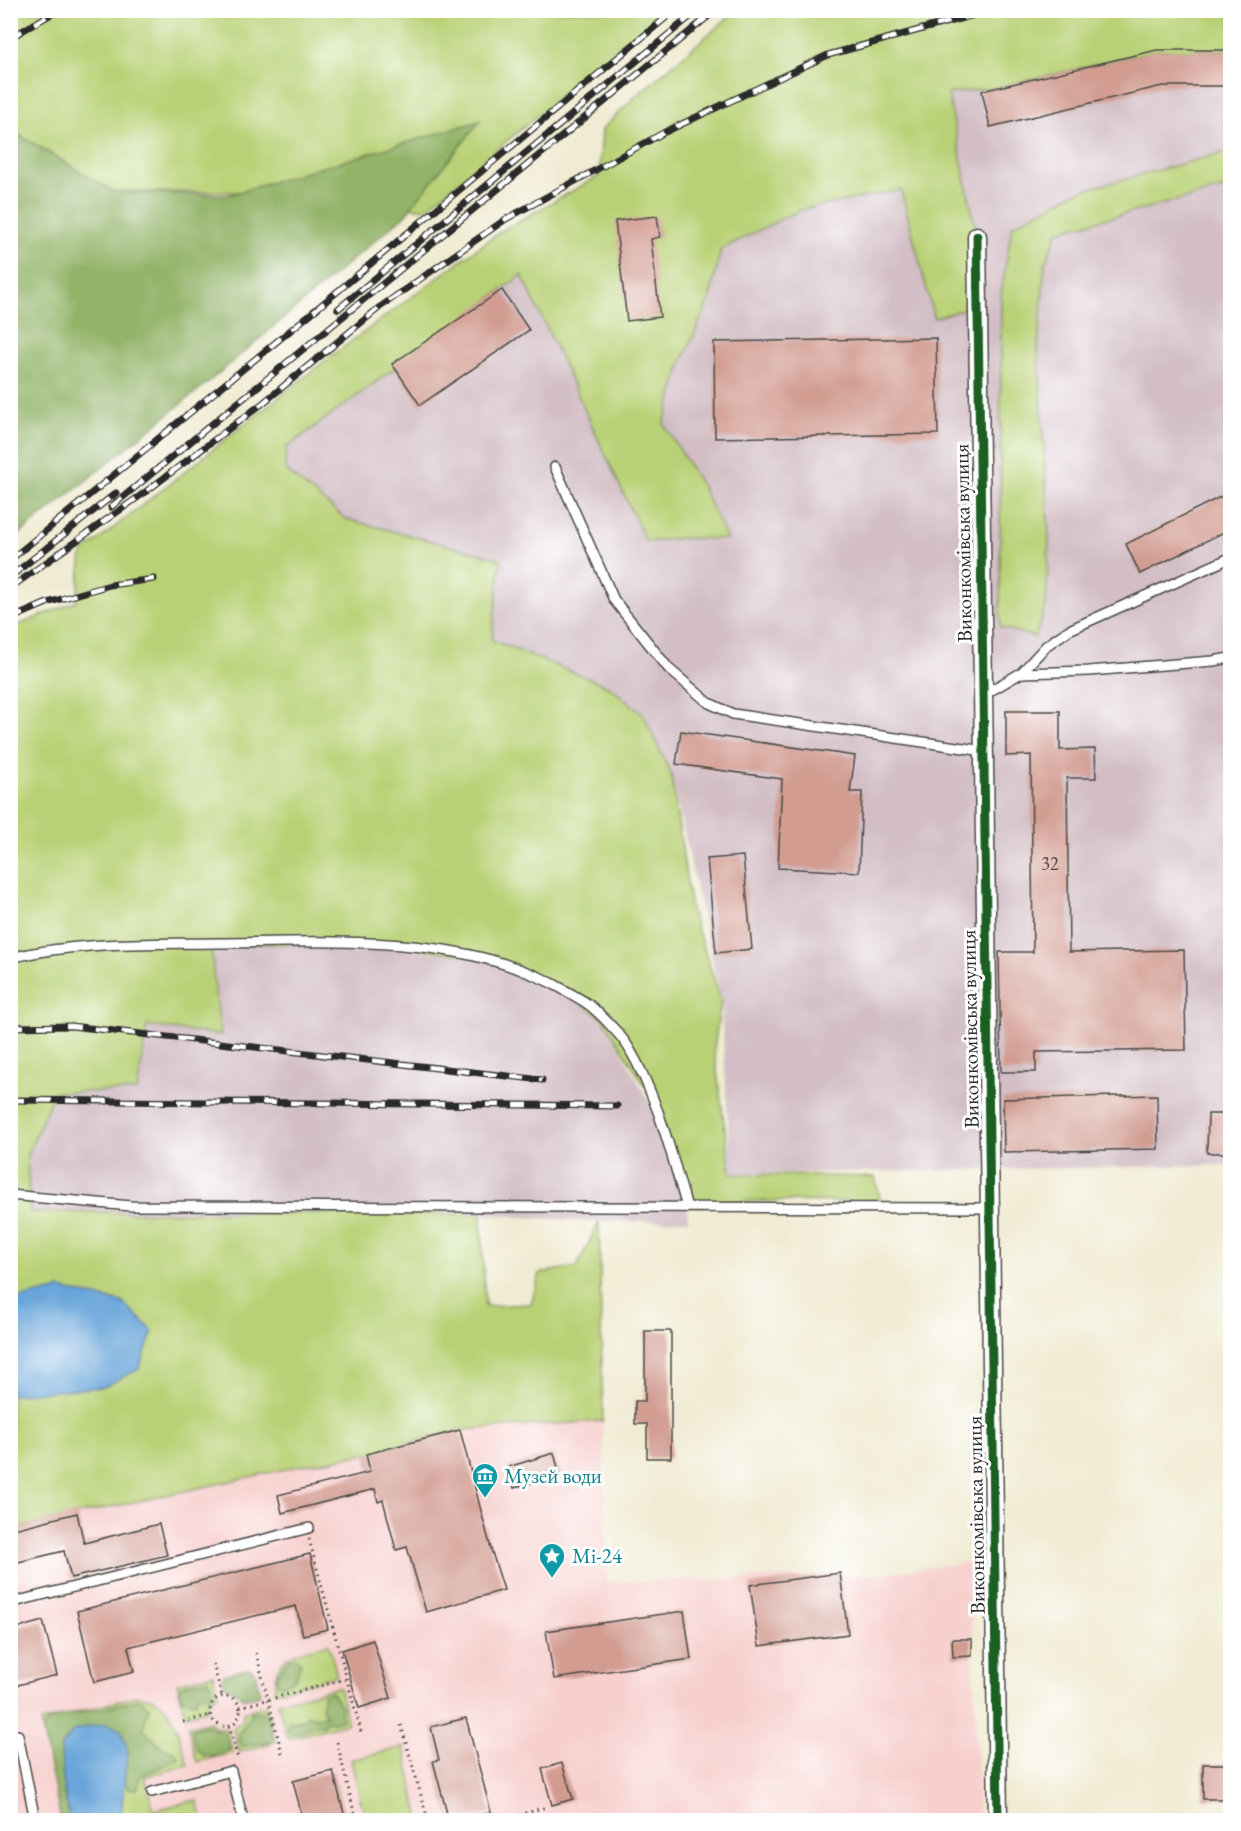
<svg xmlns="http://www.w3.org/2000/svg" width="1241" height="1831" font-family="'EB Garamond',serif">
<rect width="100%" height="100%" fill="#fff"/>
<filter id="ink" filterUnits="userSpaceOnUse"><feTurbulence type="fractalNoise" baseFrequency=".0167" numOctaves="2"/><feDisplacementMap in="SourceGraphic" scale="12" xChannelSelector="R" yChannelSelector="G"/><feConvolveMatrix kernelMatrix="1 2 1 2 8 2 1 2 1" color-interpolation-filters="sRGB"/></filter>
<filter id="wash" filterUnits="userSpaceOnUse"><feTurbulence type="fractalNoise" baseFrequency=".008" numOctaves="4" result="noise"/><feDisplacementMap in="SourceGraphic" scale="24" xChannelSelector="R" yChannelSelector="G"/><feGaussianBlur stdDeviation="1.35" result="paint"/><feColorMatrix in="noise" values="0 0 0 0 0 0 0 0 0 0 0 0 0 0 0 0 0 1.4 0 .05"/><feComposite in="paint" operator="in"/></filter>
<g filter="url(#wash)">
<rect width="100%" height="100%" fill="#f0ebd2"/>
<polygon fill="#f7d0ce" points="603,1421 607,1582 871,1575 970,1562 979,1820 11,1820 10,1529 460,1430"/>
<g fill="#d2bec4">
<polygon points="1230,15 1230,1165 731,1174 721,1000 671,774 643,714 610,687 492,640 501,559 346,519 284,470 286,448 602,202 905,62"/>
<polygon points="335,942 477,957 551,982 604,1020 649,1102 686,1201 688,1220 599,1222 481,1214 30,1213 27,1156 54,1092 137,1091 147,1026 221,1035 211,943"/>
</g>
<g fill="#b9d176" stroke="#727e50" stroke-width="1.5">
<polygon points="11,11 662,11 426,209 237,192 114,192 11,130"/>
<polygon points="736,11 1230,11 1230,50 1157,50 994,88 948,94 977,236 978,305 934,318 901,190 800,210 721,249 709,301 682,362 664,424 701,485 727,539 680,538 646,542 522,275 286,448 285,470 346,519 501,559 492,640 610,687 643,714 671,774 691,910 721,1000 714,1049 731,1174 875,1177 881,1202 749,1201 687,1207 654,1100 604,1020 560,987 477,957 390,944 211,944 214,982 221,1035 147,1026 137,1091 54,1092 27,1156 30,1212 481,1214 485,1306 531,1304 540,1273 577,1267 599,1222 603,1421 460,1430 366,1454 299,1466 11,1529 11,628 77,601 82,553 322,363 501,231 599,176 602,129 636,96"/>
<polygon points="1230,151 1230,187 1058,231 1045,264 1038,347 1049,540 1046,605 1035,637 1000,627 1001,294 1012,226 1076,192"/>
<path d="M329,1644L337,1676L275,1692C271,1653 299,1652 329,1644Z"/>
<polygon points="213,1674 218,1694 209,1700 207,1710 185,1715 177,1683"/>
<polygon points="339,1687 348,1723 287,1739 278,1702"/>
<path d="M137,1696C141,1697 147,1697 152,1698C176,1707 181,1744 188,1765L145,1777L154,1810L197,1800L203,1820H61L41,1722Z"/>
<polygon points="266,1706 276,1742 239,1752 233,1728 243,1720 243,1712"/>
<polygon points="210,1721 215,1727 227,1729 233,1753 197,1762 188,1727"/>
<polygon points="404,1747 420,1820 365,1820 351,1760"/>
</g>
<g fill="#92b367" stroke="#5e6f49" stroke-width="1.5">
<polygon points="480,121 404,216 212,379 11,541 11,130 114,192 228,195"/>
<polygon points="296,1658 301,1662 296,1678 281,1686 277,1683 277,1674 289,1659"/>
<path d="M250,1668L255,1673L260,1694L254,1697L243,1698C236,1689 224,1690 222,1677L226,1674Z"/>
<polygon points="208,1679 213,1689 211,1696 198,1695 196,1702 183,1699 179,1688 182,1685"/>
<polygon points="331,1692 341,1706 342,1720 334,1722 325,1721 324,1725 308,1728 298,1733 289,1734 287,1727 289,1721 297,1722 309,1715 318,1717 326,1716 322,1708 323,1694"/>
<path d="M141,1700L149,1707L143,1728L162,1748L174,1751L179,1758C167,1766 153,1769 140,1777L138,1789L127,1788L125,1770L128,1751L64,1790L70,1820H61L43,1732L45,1724C58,1714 75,1715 90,1711C108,1708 124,1702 141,1700Z"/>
<path d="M251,1712H263L266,1714L273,1739L269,1742L242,1746C235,1730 240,1734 247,1722C249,1719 249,1715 251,1712Z"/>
<path d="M208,1725L214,1729L224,1732L230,1750C203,1761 196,1758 192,1729Z"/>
</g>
<g fill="#69a5da" stroke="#4a6882" stroke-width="1.5">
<polygon points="60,1289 122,1302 153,1331 139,1369 104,1387 11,1395 11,1300"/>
<polygon points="107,1724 121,1730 128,1751 125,1770 121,1820 70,1820 64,1790 61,1747 73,1731 88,1727"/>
</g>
<g id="blocks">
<g fill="#d29c91">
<polygon points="1157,50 1230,50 1230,86 1162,86 990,127 982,91"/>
<polygon points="657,216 660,237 651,239 660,317 627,321 615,221"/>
<polygon points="502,290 529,330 420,405 392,364"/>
<polygon points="936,338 938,434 715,438 714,342"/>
<polygon points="1230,492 1230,529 1140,574 1126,544"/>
<polygon points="1006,711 1060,711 1060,750 1095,749 1096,778 1067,778 1069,952 1184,950 1186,1050 1036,1052 1036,1072 1001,1072 999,952 1033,952 1031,755 1006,756"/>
<polygon points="681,731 855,756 850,792 862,792 859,872 778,868 782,779 676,764"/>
<polygon points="743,856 752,949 716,953 707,859"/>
<polygon points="1157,1095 1158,1149 1004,1152 1003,1099"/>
<polygon points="1208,1114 1230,1114 1230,1153 1207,1153"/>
<polygon points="645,1331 671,1331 671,1458 647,1458 647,1424 635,1424 635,1401 645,1401"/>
<polygon points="460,1430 491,1549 504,1590 426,1612 407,1547 396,1550 383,1500 378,1502 375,1489 282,1513 278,1495 370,1472 366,1454"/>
<polygon points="554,1453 560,1475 514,1488 508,1467"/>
<polygon points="77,1513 84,1543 159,1524 167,1555 71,1578 64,1551 10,1564 10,1530"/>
<polygon points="310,1554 328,1629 303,1635 296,1606 128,1647 134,1672 94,1682 77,1611"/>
<polygon points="840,1573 848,1634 759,1646 750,1585"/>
<polygon points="684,1611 691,1659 554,1679 546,1631"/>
<polygon points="43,1621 57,1675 10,1687 10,1630"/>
<polygon points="952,1639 972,1639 972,1656 953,1657"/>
<polygon points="373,1640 391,1698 359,1708 342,1650"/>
<polygon points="466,1718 491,1812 460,1821 449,1821 433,1761 439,1760 431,1727"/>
<polygon points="562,1763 573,1799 552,1805 542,1769"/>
<rect x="1203" y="1764" width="27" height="35"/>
<polygon points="333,1771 346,1821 303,1821 293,1781"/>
</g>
</g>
</g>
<g filter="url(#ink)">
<use href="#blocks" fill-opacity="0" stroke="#494844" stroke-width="1.5"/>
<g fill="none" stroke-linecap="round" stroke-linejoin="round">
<g stroke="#494844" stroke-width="12">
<g id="service">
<polyline points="555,467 614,600 669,669 709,703 733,714 984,751"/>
<polyline points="1021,673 1089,671 1213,661 1230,658"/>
<polyline points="983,695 1021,673 1047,645 1069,630 1230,558"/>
<path d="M10,958C78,941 148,944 218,943C330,942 468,932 568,992C576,997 587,1002 594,1009C604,1018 624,1038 630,1050C658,1098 671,1154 687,1207"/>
<polyline points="10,1195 131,1206 990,1208"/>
<polyline points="10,1603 309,1528"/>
<polyline points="18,1735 35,1820"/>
<polyline points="152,1792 231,1771 243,1820"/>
</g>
</g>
<g stroke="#494844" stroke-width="21">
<polyline id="minor" points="977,236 998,1820"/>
</g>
<g stroke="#494844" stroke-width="3" stroke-dasharray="1.5 4.5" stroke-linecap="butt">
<polyline points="309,1539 362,1735"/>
<polyline points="256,1653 283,1757"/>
<polyline points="213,1664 222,1696"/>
<circle cx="225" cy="1711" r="15"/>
<polyline points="240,1707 350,1678"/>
<polyline points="183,1722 210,1715"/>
<polyline points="401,1725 428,1820"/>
<polyline points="229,1726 238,1759"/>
<polyline points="337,1742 356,1820"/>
<polyline points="502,1820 546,1807"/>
</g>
<use href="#service" stroke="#fff" stroke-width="9"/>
<use href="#minor" stroke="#fff" stroke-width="18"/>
<g stroke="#2b2b2b" stroke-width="7">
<g id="rail">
<polyline points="10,38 58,10"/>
<polyline points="338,309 698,10"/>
<polyline points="111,507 716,10"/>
<polyline points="10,560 314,311 675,10"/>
<polyline points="10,577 116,493"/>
<polyline points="10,588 144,493 263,403 380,307 506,219 665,132 828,55 992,10"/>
<polyline points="10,619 47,603 110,585 154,579"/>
<polyline points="10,1027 71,1026 542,1080"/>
<polyline points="10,1100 617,1106"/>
</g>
</g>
<use href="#rail" stroke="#fff" stroke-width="4.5" stroke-dasharray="14" stroke-linecap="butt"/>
<g stroke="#fff" stroke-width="13">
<polyline id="cycleway" points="977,236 998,1820"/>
</g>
<use href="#cycleway" stroke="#1b5e20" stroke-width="9"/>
</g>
</g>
<defs>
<g id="museum-pin" transform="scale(1.35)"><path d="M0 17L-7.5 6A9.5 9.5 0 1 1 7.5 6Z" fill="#0f9aa8" stroke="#fff"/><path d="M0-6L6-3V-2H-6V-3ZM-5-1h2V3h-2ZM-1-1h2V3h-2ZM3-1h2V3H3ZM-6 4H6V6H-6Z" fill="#fff"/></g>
<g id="sight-pin" transform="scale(1.35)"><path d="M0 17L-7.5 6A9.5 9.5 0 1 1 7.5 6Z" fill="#0f9aa8" stroke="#fff"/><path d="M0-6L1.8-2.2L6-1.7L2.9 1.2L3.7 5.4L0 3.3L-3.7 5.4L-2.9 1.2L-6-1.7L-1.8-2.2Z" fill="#fff"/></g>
</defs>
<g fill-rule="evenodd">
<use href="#museum-pin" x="485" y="1476"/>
<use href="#sight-pin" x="552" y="1556"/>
</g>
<g text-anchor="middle" stroke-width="6" stroke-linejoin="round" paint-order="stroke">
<g font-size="18" fill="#554744">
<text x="1050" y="870">32</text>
</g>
<g font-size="21" fill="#2b2b2b" stroke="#fff">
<text transform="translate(963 543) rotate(-91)" y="7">Виконкомівська вулиця</text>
<text transform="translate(970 1029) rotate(-91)" y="7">Виконкомівська вулиця</text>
<text transform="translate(976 1515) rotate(-91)" y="7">Виконкомівська вулиця</text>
</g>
<g font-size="21" fill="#0d838f" stroke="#fff" text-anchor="start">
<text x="504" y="1483">Музей води</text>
<text x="572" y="1563">Мі-24</text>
</g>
</g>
<rect width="1241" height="1831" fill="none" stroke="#fff" stroke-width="36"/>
</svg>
